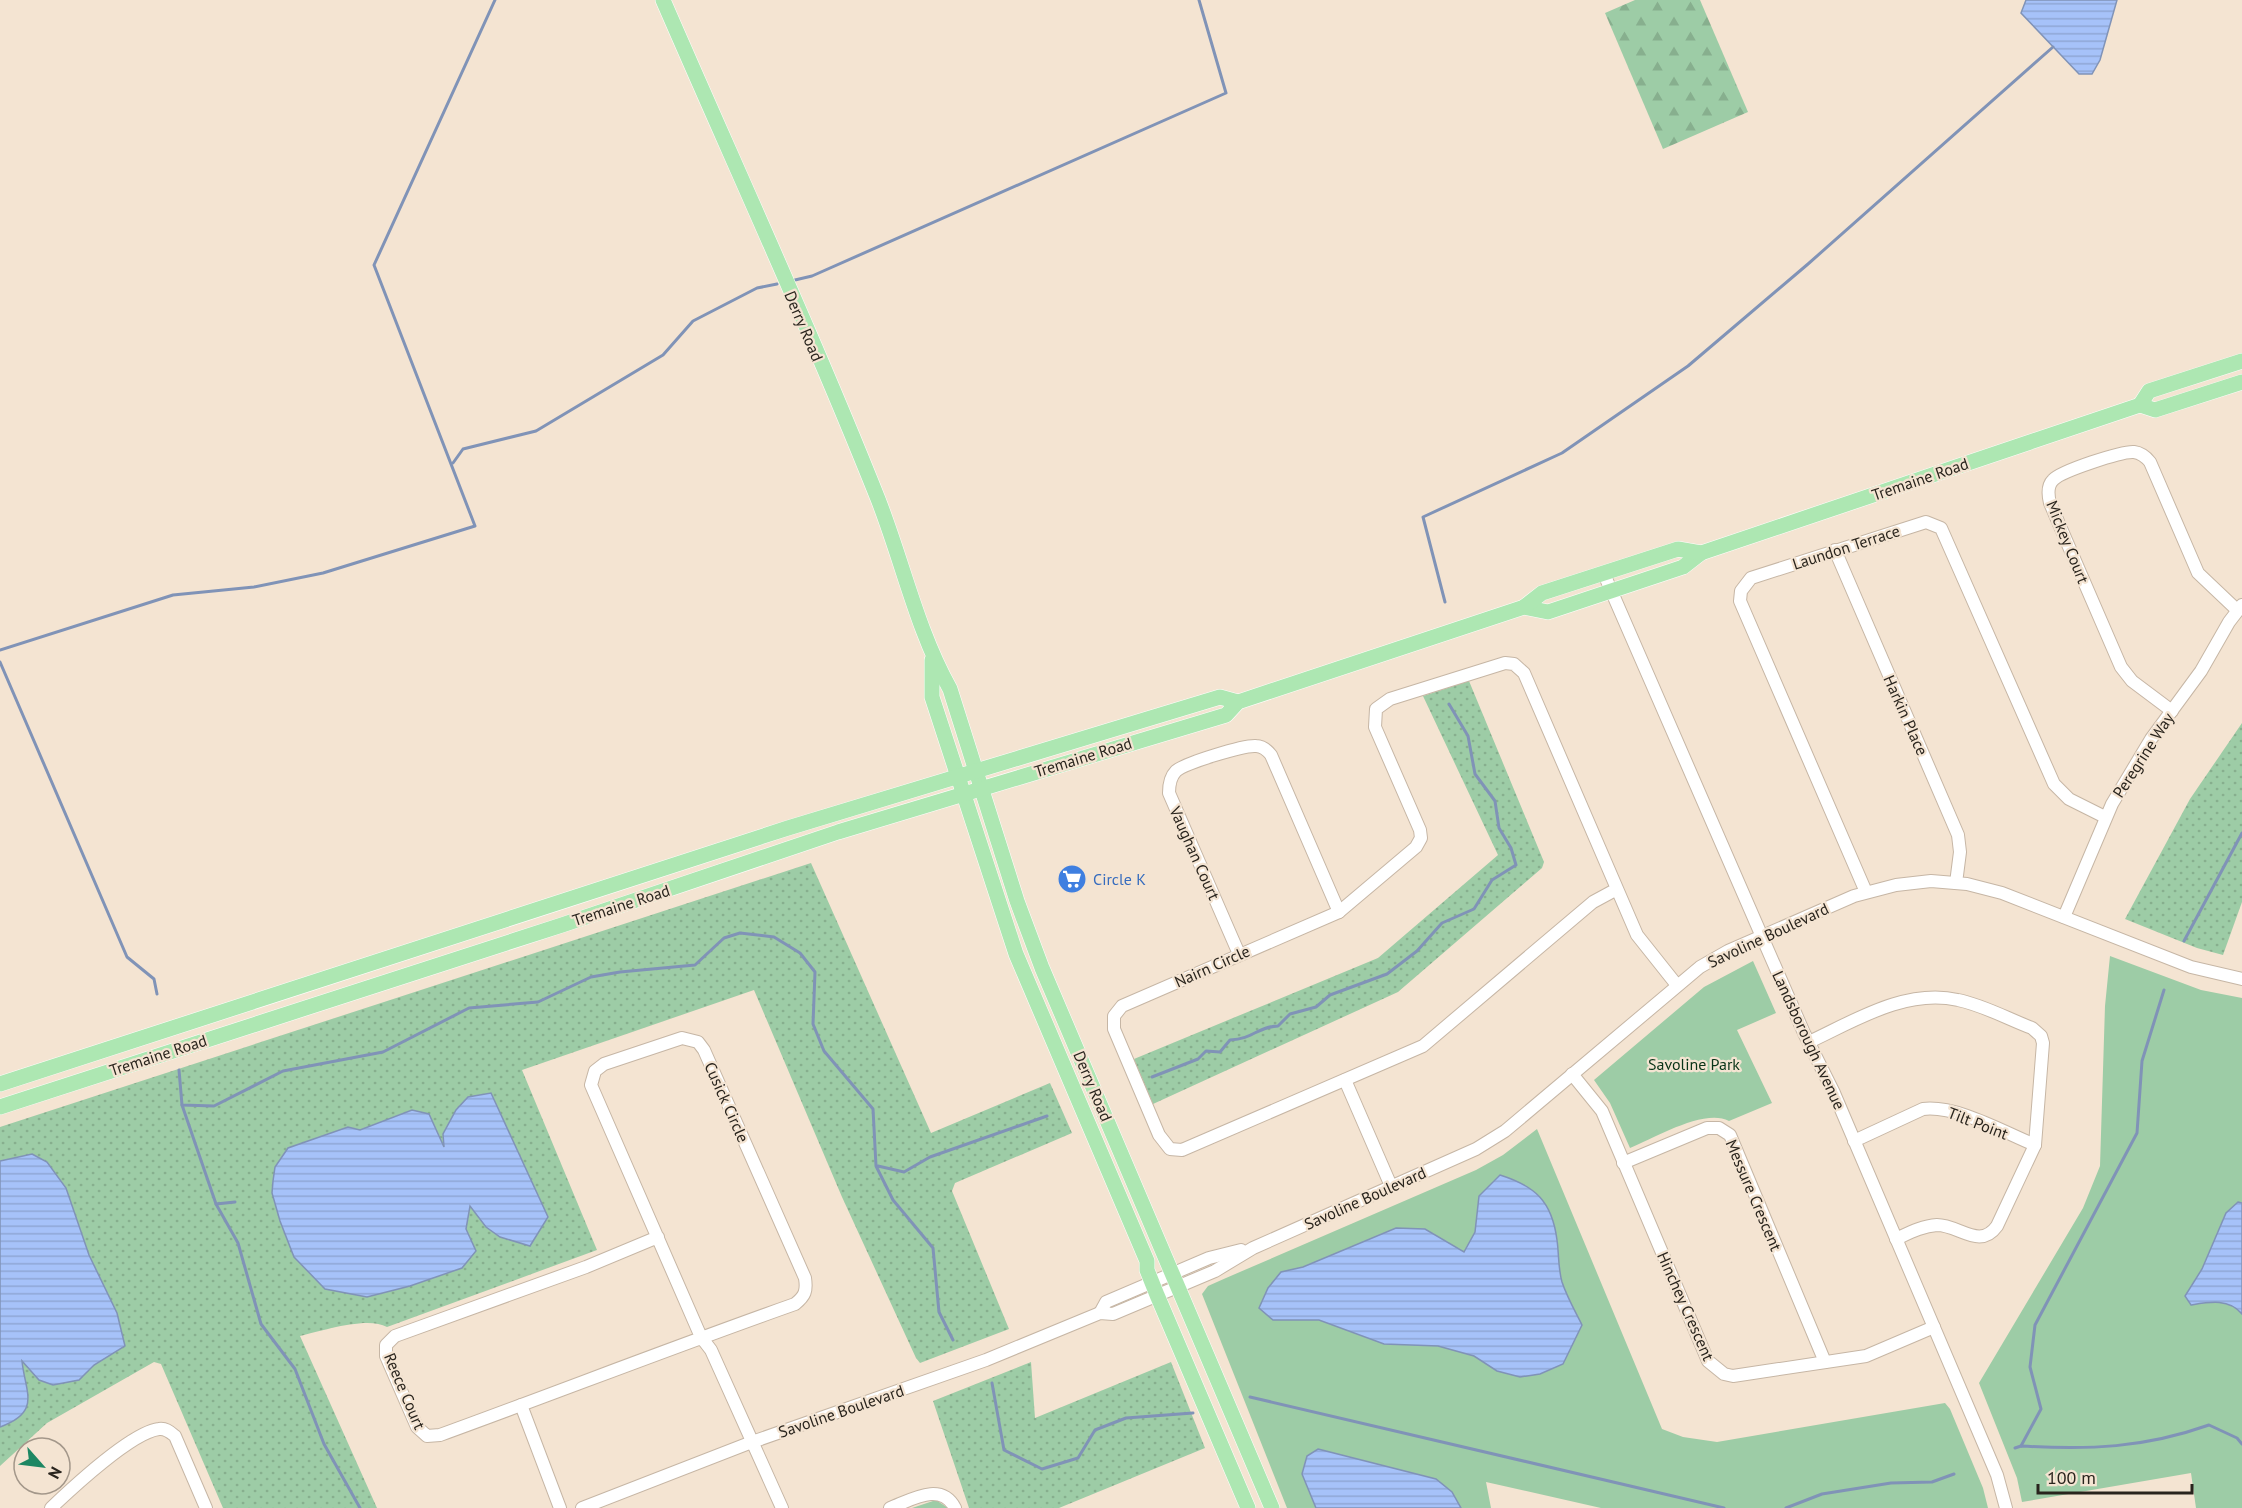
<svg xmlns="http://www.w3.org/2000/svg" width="2242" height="1508" font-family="'PT Sans',sans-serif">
<defs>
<pattern id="grass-dots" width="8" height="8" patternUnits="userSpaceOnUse" patternTransform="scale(1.5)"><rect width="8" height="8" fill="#9dcca6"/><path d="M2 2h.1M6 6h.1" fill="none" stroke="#87af8e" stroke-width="1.8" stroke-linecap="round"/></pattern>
<pattern id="forest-firs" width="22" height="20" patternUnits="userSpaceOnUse" patternTransform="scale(1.5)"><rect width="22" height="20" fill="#9dcca6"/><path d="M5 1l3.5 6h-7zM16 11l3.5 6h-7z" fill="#87af8e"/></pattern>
<pattern id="water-rules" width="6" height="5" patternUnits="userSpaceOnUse" patternTransform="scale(1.5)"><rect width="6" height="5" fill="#a6c2f9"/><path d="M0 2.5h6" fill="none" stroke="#8fa7d5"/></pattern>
</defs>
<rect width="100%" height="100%" fill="#f4e4d2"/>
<g fill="url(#grass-dots)">
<polygon points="1469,681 1544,862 1542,868 1398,992 1153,1104 1134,1059 1378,958 1498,855 1423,696"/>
<polygon points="2242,723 2242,902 2223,955 2197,948 2125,919 2190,799"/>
<path d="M811,863L931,1133L1050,1083L1072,1133L955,1183L952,1191L1009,1329L920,1363L916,1358L842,1197L754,990L522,1070L597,1250L387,1327C367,1316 322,1331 300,1336L377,1508H223L161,1364L154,1362L47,1423L0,1466V1127Z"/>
<polygon points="1031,1362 1035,1418 1171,1362 1205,1448 1059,1508 969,1508 933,1401"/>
</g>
<polygon fill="url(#forest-firs)" points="1635,0 1700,0 1748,112 1663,149 1605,13"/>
<g fill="#9dcca6">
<polygon points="2110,956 2201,990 2242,998 2242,1508 2196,1508 2191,1473 2022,1502 2017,1478 1979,1383 2083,1208 2100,1166 2105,1006"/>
<path d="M1753,961L1776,1013L1737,1030L1772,1103L1729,1121C1704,1108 1655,1138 1630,1148L1610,1103L1594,1080L1704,987Z"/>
<polygon points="1537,1129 1662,1429 1683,1437 1717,1442 1945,1403 1950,1409 1983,1488 1988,1508 1601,1508 1486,1482 1491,1508 1287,1508 1202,1294 1208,1286 1226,1278 1476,1170 1503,1155"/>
<polygon points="936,1500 948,1508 912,1508"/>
</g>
<g fill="url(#water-rules)" stroke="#8093b7" stroke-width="1.5">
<polygon points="2026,0 2117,0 2100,60 2092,74 2079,74 2021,13"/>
<polygon points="491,1093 548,1217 530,1246 500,1237 486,1227 470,1206 466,1229 476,1251 462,1268 410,1286 367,1297 325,1289 294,1257 280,1221 272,1193 273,1181 275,1167 288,1148 348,1127 360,1130 412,1110 429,1114 444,1147 443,1134 456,1110 468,1097"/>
<path d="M32,1154L47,1162L66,1188L89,1255L117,1313L125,1346L94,1365L79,1380L53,1385L39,1380L22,1361C25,1392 42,1412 0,1427V1161Z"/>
<path d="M1500,1175C1535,1186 1552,1201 1557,1240C1559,1254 1558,1268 1562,1282C1567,1297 1575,1311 1582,1325L1563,1364L1540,1374L1520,1377L1497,1371L1474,1356L1438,1346L1384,1344L1319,1320H1273L1259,1308L1268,1288L1281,1272L1303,1267L1396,1228L1425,1229L1464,1252L1475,1232L1479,1196Z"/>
<path d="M2238,1202L2242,1203V1314C2229,1298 2209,1302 2191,1305L2185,1296L2202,1269L2226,1213Z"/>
<polygon points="1318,1449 1436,1479 1452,1492 1461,1508 1316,1508 1302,1474 1307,1456"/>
</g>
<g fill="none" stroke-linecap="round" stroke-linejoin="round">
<g stroke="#8093b7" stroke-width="3">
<polyline points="795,280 812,276 1226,93 1199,0"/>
<polyline points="453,463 463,449 536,431 663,355 693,321 757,288 777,284"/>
<polyline points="1445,602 1423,517 1562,453 1688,366 1808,264 2053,47"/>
<polyline points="0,650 173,595 254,587 323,573 475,526 374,265 495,0"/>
<polyline points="0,662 127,957 154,979 157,994"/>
<polyline points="2184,941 2242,833"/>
<polyline points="179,1070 182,1105 214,1106 283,1071 383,1052 469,1008 538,1002 591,977 620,972 695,965 724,938 740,933 774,937 800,953 815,972 813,1024 824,1051 873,1109 876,1166 893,1200 933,1248 939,1312 953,1340"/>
<path d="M1152,1077L1198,1059L1206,1051L1220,1052L1230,1040C1254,1039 1256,1027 1278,1026L1290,1014L1316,1007L1330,995L1387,974L1417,951L1442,923L1474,909L1492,880L1516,865L1511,848L1499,828L1495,801L1475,774L1468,736L1449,704"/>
<polyline points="182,1105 216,1204 238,1243 261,1324 295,1369 324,1444 360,1508"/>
<polyline points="878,1166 904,1172 930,1157 1047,1116"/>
<polyline points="216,1204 235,1202"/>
<polyline points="992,1383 1004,1450 1042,1469 1078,1458 1095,1430 1126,1418 1193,1413"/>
<polyline points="1250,1397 1724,1508"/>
<polyline points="2021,1446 2041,1409 2030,1367 2035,1325 2137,1133 2142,1061 2164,990"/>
<path d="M2015,1448L2021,1446C2089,1450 2144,1448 2209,1425L2237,1438L2242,1444"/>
<polyline points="1786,1508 1822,1494 1891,1483 1932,1482 1954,1474"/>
</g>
<g stroke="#c6b6a5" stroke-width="14">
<g id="minor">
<polyline points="1835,550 1958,835 1960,852 1956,883"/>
<polyline points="1604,574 1804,1033 1834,1093 1997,1475 2006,1508"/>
<path d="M2172,711L2132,681L2121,667L2050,503C2048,495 2047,486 2053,480C2061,471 2122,451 2134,452C2141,453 2146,457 2150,462L2198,573L2237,610"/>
<polyline points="1617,889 1593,902 1423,1046 1182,1150 1170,1149 1159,1135 1114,1029 1114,1016 1122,1006 1339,912 1416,847 1421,838 1420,830 1375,727 1376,709 1390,699 1505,663 1514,664 1524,673 1637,935 1676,984"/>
<polyline points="1866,892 1740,601 1741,591 1751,578 1926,522 1941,528 2054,784 2069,799 2105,817"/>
<polyline points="2064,917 2112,804 2151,739 2201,671 2229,622 2242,605"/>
<path d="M1239,954L1169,793C1169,785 1170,777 1176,771C1185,763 1244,745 1256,746C1263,746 1267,750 1271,755L1339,912"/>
<path d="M1809,1042C1854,1021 1906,988 1958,1000C1983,1005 2008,1019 2032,1028L2041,1036L2043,1043L2035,1145L1997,1226C1980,1250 1959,1225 1937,1225C1922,1226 1909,1233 1896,1239"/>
<polyline points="1572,1074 1602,1111 1708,1361 1724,1374 1733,1376 1866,1356 1934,1327"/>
<polyline points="1345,1080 1391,1186"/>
<path d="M1854,1141L1923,1109C1957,1105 2003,1132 2035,1145"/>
<polyline points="1623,1163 1707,1128 1719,1128 1730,1135 1825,1362"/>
<path d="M658,1237L586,1267L395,1336L386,1345V1356L417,1427L427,1436L440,1435C558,1392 676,1346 795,1304C805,1296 807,1291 805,1278L704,1050L698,1042L682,1038L604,1064L595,1071L591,1085L701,1337L711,1350L782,1508"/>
<polyline points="1100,1313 1106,1302 1209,1258 1241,1250"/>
<polyline points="521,1405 560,1508"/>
<path d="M51,1508C71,1489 132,1432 159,1429C166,1428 170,1432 175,1436L206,1508"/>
<polyline points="582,1508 752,1442 986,1360 1100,1313 1113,1314 1215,1271 1253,1248 1476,1149 1505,1131 1700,967 1728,951 1854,896 1896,885 1931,881 1967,884 2002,893 2191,967 2242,979"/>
<path d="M890,1508C911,1500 941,1481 955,1508"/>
</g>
</g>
<g stroke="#fff" stroke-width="16">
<g id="major">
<path d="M663,0C735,166 811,331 878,499C903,563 917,630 950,689L1017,901L1042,968L1272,1508"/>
<polyline points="2140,405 2149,391 2242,361"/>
<polyline points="1524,607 1548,612 1683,567 1701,553 2140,405 2155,410 2242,382"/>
<polyline points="932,660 932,697 1016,954 1147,1261 1147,1270 1157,1295 1248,1508"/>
<polyline points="0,1084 788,828 1220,697 1238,702"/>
<polyline points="0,1107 562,925 838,832 1226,715 1238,702 1524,607 1542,593 1678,549 1701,553"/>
</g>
</g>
<use href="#minor" stroke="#fff" stroke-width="12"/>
<use href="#major" stroke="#ade7b2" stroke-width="15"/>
</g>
<defs>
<g id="supermarket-disc" transform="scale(1.5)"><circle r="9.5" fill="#3f7fe0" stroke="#f4e4d2"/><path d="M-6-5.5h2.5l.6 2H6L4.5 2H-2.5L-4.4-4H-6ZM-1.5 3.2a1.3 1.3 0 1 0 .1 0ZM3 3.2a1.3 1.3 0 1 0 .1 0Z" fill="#fff"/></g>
</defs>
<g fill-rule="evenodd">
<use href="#supermarket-disc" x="1072" y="879"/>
</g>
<g text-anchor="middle" stroke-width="4.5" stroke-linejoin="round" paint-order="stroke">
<g font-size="16" fill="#29241d" stroke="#f4e4d2">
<text transform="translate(804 326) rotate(67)" y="6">Derry Road</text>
<text transform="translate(1920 479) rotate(-19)" y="6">Tremaine Road</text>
<text transform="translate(2068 542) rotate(68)" y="6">Mickey Court</text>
<text transform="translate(1846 547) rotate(-18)" y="6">Laundon Terrace</text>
<text transform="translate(1906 715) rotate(66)" y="6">Harkin Place</text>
<text transform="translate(2143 755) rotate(-57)" y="6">Peregrine Way</text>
<text transform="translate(1083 757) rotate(-17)" y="6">Tremaine Road</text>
<text transform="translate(1195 853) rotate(66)" y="6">Vaughan Court</text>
<text transform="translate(621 905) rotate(-18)" y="6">Tremaine Road</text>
<text transform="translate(1768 935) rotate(-25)" y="6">Savoline Boulevard</text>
<text transform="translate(1212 966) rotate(-24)" y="6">Nairn Circle</text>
<text transform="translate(1809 1040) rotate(65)" y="6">Landsborough Avenue</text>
<text transform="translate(158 1055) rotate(-18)" y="6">Tremaine Road</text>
<text transform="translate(1093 1086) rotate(67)" y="6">Derry Road</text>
<text transform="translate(727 1102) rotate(66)" y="6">Cusick Circle</text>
<text transform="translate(1978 1123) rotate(21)" y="6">Tilt Point</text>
<text transform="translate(1754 1195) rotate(67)" y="6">Messure Crescent</text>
<text transform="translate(1365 1198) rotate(-24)" y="6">Savoline Boulevard</text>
<text transform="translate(1686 1306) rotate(66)" y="6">Hinchey Crescent</text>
<text transform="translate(405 1391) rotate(67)" y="6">Reece Court</text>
<text transform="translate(841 1411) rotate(-19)" y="6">Savoline Boulevard</text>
</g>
<g font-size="16" fill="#366cbe" stroke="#f4e4d2" text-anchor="start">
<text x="1093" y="885">Circle K</text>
</g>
<g font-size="16" fill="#093417" stroke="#f4e4d2">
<text x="1694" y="1070">Savoline Park</text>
</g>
</g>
<g transform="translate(42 1466) rotate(118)"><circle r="28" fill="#f4e4d2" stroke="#a3978a" stroke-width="1.5"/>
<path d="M0-4.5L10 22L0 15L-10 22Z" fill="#1d8763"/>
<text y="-9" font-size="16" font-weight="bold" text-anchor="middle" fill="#29241d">N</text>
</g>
<path d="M2038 1484v9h154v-9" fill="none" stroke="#29241d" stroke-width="3"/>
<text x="2047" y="1484" font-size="18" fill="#29241d" stroke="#f4e4d2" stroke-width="4.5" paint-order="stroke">100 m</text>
</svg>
